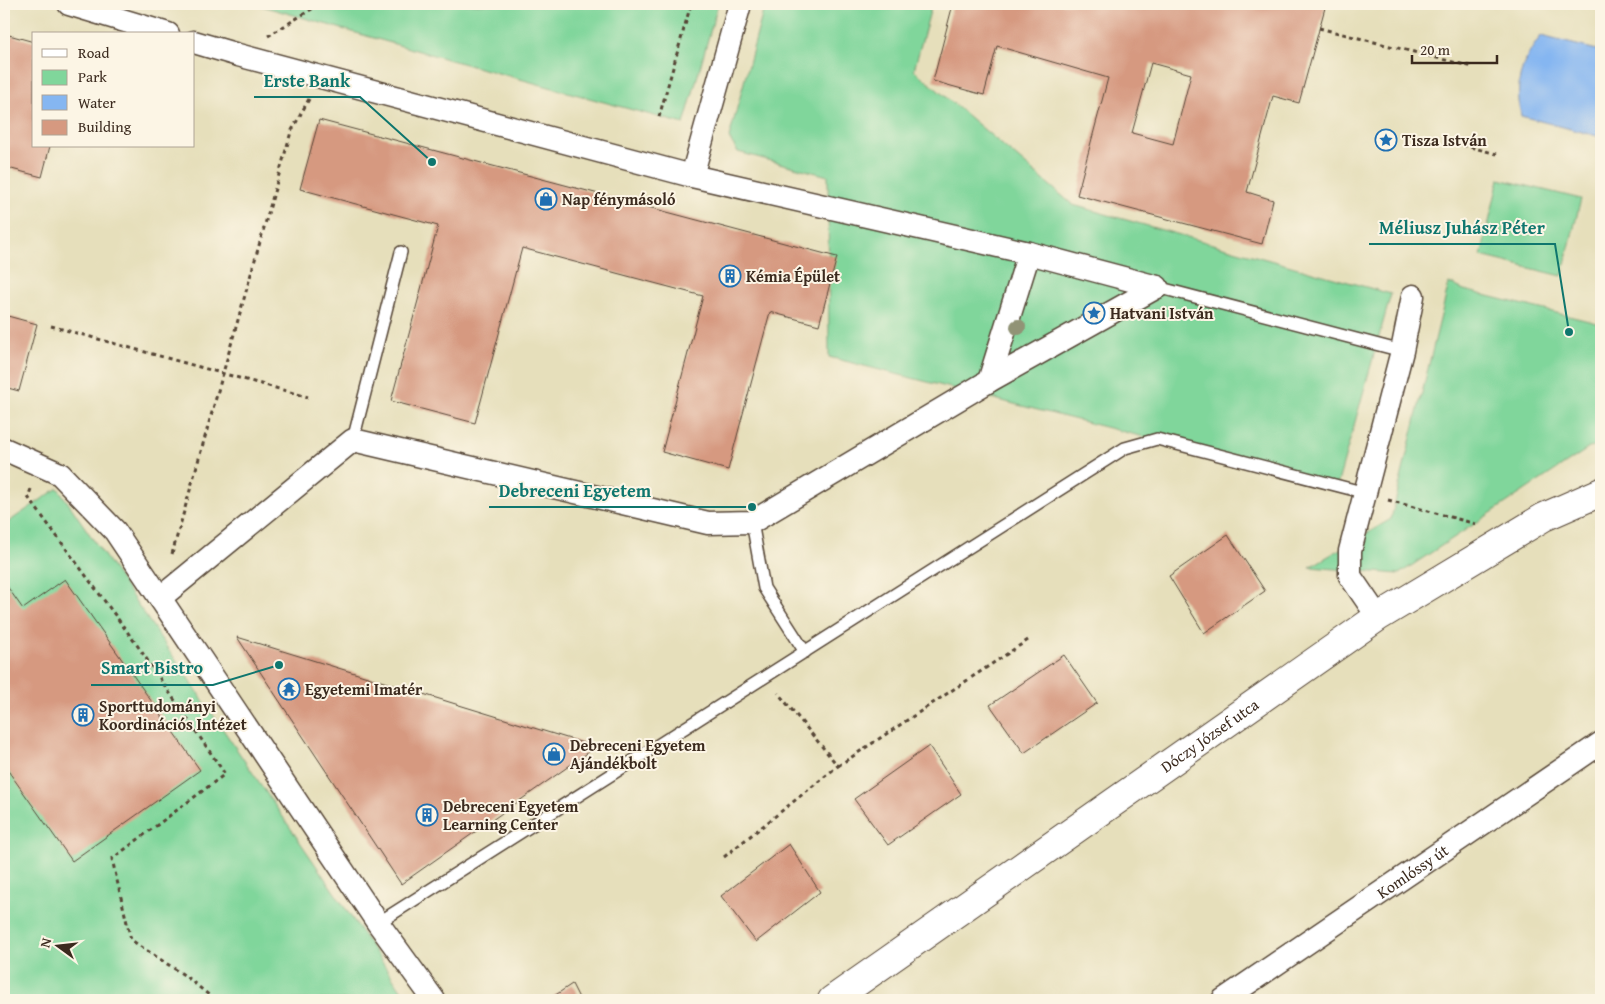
<svg xmlns="http://www.w3.org/2000/svg" width="1605" height="1004" font-family="'Gentium Book Plus',serif">
<rect width="100%" height="100%" fill="#fcf5e5"/>
<filter id="ink" filterUnits="userSpaceOnUse"><feTurbulence type="fractalNoise" baseFrequency=".02" numOctaves="2"/><feDisplacementMap in="SourceGraphic" scale="10" xChannelSelector="R" yChannelSelector="G"/><feConvolveMatrix kernelMatrix="1 2 1 2 8 2 1 2 1" color-interpolation-filters="sRGB"/></filter>
<filter id="wash" filterUnits="userSpaceOnUse"><feTurbulence type="fractalNoise" baseFrequency=".0096" numOctaves="4" result="noise"/><feDisplacementMap in="SourceGraphic" scale="20" xChannelSelector="R" yChannelSelector="G"/><feGaussianBlur stdDeviation="1.12" result="paint"/><feColorMatrix in="noise" values="0 0 0 0 0 0 0 0 0 0 0 0 0 0 0 0 0 1.4 0 .05"/><feComposite in="paint" operator="in"/></filter>
<g filter="url(#wash)">
<rect width="100%" height="100%" fill="#e6dfbb"/>
<g fill="#80d69b" stroke="#5e805c">
<polygon points="255,4 718,4 684,124 447,59"/>
<polygon points="765,4 932,4 914,70 1073,205 1391,294 1337,486 829,357 828,176 738,152 729,138"/>
<polygon points="1499,179 1581,199 1562,276 1481,256"/>
<polygon points="1449,283 1464,290 1601,324 1601,445 1589,448 1399,574 1310,567 1391,519"/>
<polygon points="58,488 408,1000 4,1000 4,525"/>
</g>
<path fill="#85b6f1" stroke="#607088" d="M1541,36L1601,51V137L1521,116C1515,82 1520,63 1541,36Z"/>
<g id="blocks">
<g fill="#d69980" fill-rule="evenodd">
<path d="M953,4H1326L1299,103L1273,96L1247,192L1273,200L1262,244L1077,195L1108,78L997,46L984,95L933,81ZM1151,63L1191,74L1173,144L1132,133Z"/>
<polygon points="9,35 34,42 34,146 50,146 42,177 4,167 4,56"/>
<polygon points="319,120 837,257 819,325 770,312 728,470 662,452 703,296 522,248 475,423 391,401 438,226 300,189"/>
<polygon points="4,315 37,324 19,391 4,387"/>
<polygon points="1228,535 1265,591 1204,633 1169,576"/>
<polygon points="65,579 200,770 72,861 4,765 4,582 23,609"/>
<polygon points="237,637 596,747 401,884"/>
<polygon points="1064,655 1097,703 1024,753 990,705"/>
<polygon points="929,746 961,794 888,845 854,799"/>
<polygon points="789,844 820,892 756,942 721,896"/>
<polygon points="572,984 580,1000 548,1000"/>
</g>
</g>
</g>
<g filter="url(#ink)">
<use href="#blocks" fill-opacity="0" stroke="#554536" stroke-width="1"/>
<g fill="none" stroke-linecap="round" stroke-linejoin="round">
<g stroke="#554536" stroke-width="14">
<g id="lane">
<polyline points="1157,287 1402,351"/>
<polyline points="353,440 401,252"/>
<polyline points="752,522 764,588 805,652"/>
<polyline points="378,923 1125,448 1157,439 1366,493"/>
</g>
</g>
<g stroke="#554536" stroke-width="25">
<g id="street">
<polyline points="69,4 168,34"/>
<polyline points="194,42 238,55 692,176 1029,253 1157,287"/>
<polyline points="692,176 740,4"/>
<polyline points="989,381 1029,253"/>
<polyline points="4,449 60,474 115,531 378,923 434,1000"/>
<polyline points="160,598 353,440 708,523 752,522 989,381 1157,287"/>
<polyline points="1378,617 1350,576 1350,551 1402,351 1413,296"/>
<path id="s1" d="M1223,1000L1601,743"/>
</g>
</g>
<g stroke="#554536" stroke-width="30">
<g id="secondary">
<path id="s2" d="M832,1000L1378,617L1544,517L1601,492"/>
</g>
</g>
<g stroke="#554536" stroke-width="3" stroke-dasharray="4 4" stroke-linecap="butt">
<polyline points="1319,28 1473,67"/>
<polyline points="268,36 320,4"/>
<polyline points="659,117 691,4"/>
<polyline points="1455,143 1497,154"/>
<polyline points="51,326 308,397"/>
<polyline points="31,489 28,497 137,645 225,774 112,859 131,940 184,975 215,1000"/>
<polyline points="1388,500 1476,524"/>
<polyline points="172,554 291,132 309,99"/>
<polyline points="838,766 1031,638"/>
<polyline points="724,857 838,766 778,693"/>
</g>
<use href="#lane" stroke="#fff" stroke-width="11"/>
<use href="#street" stroke="#fff" stroke-width="22"/>
<use href="#secondary" stroke="#fff" stroke-width="28"/>
</g>
<circle fill="#919376" cx="1018" cy="327" r="8"/>
</g>
<defs>
<g id="sight-ring" transform="scale(1.125)"><circle r="9.5" fill="#fcf5e5" stroke="#1f6fb2" stroke-width="1.5"/><path d="M0-6L1.8-2.2L6-1.7L2.9 1.2L3.7 5.4L0 3.3L-3.7 5.4L-2.9 1.2L-6-1.7L-1.8-2.2Z" fill="#1f6fb2"/></g>
<g id="shop-ring" transform="scale(1.125)"><circle r="9.5" fill="#fcf5e5" stroke="#1f6fb2" stroke-width="1.5"/><path d="M-5-2.5h2.3a2.7 3.5 0 0 1 5.4 0H5L5.5 6h-11ZM-1.5-2.5h3a1.5 2.3 0 0 0-3 0Z" fill="#1f6fb2"/></g>
<g id="building-ring" transform="scale(1.125)"><circle r="9.5" fill="#fcf5e5" stroke="#1f6fb2" stroke-width="1.5"/><path d="M-4-6H4V6H1V3H-1V6H-4ZM-2.5-4.3h1.7v1.8h-1.7ZM.8-4.3h1.7v1.8H.8ZM-2.5-1h1.7V.8h-1.7ZM.8-1h1.7V.8H.8Z" fill="#1f6fb2"/></g>
<g id="temple-ring" transform="scale(1.125)"><circle r="9.5" fill="#fcf5e5" stroke="#1f6fb2" stroke-width="1.5"/><path d="M0-6L5-2H3V0L6.5 2.5H4V6H1.5V3h-3V6H-4V2.5H-6.5L-3 0V-2H-5Z" fill="#1f6fb2"/></g>
</defs>
<g fill-rule="evenodd">
<use href="#sight-ring" x="1386" y="140"/>
<use href="#shop-ring" x="546" y="199"/>
<use href="#building-ring" x="730" y="276"/>
<use href="#sight-ring" x="1094" y="313"/>
<use href="#temple-ring" x="289" y="689"/>
<use href="#building-ring" x="83" y="715"/>
<use href="#shop-ring" x="554" y="754"/>
<use href="#building-ring" x="427" y="815"/>
</g>
<g text-anchor="middle" stroke-width="4" stroke-linejoin="round" paint-order="stroke">
<g font-size="16" font-weight="bold" fill="#3b2a1e" stroke="#fcf5e5" text-anchor="start">
<text x="1402" y="146">Tisza István</text>
<text x="562" y="205">Nap fénymásoló</text>
<text x="746" y="282">Kémia Épület</text>
<text x="1110" y="319">Hatvani István</text>
<text x="305" y="695">Egyetemi Imatér</text>
<text x="99" y="712">Sporttudományi<tspan x="99" dy="18">Koordinációs Intézet</tspan></text>
<text x="570" y="751">Debreceni Egyetem<tspan x="570" dy="18">Ajándékbolt</tspan></text>
<text x="443" y="812">Debreceni Egyetem<tspan x="443" dy="18">Learning Center</tspan></text>
</g>
<g font-size="16" fill="#3b2a1e" stroke="#fcf5e5">
<text dy="6" stroke="none"><textPath href="#s2" startOffset="461">Dóczy József utca</textPath></text>
<text dy="6" stroke="none"><textPath href="#s1" startOffset="229">Komlóssy út</textPath></text>
</g>
</g>
<path fill="none" stroke="#0f766e" stroke-width="2" d="M432 162L360 97H254M1569 332L1555 244H1369M752 507L661 507H489M279 665L213 685H91"/>
<g fill="#0f766e" stroke="#fcf5e5" stroke-width="2">
<circle cx="432" cy="162" r="5"/>
<circle cx="1569" cy="332" r="5"/>
<circle cx="752" cy="507" r="5"/>
<circle cx="279" cy="665" r="5"/>
</g>
<g font-size="18" text-anchor="middle" font-weight="bold" fill="#0f766e" stroke="#fcf5e5" stroke-width="4" stroke-linejoin="round" paint-order="stroke">
<text x="307" y="87">Erste Bank</text>
<text x="1462" y="234">Méliusz Juhász Péter</text>
<text x="575" y="497">Debreceni Egyetem</text>
<text x="152" y="674">Smart Bistro</text>
</g>
<rect width="1605" height="1004" fill="none" stroke="#fcf5e5" stroke-width="20"/>
<rect x="32" y="32" width="162" height="115" fill="#fcf5e5" stroke="#afa495"/>
<rect x="42" y="49" width="25" height="8" fill="#ffffff" stroke="#afa495"/>
<text x="78" y="58" font-size="15" fill="#3b2a1e">Road</text>
<rect x="42" y="70" width="25" height="15" fill="#80d69b" stroke="#afa495"/>
<text x="78" y="82" font-size="15" fill="#3b2a1e">Park</text>
<rect x="42" y="95" width="25" height="15" fill="#85b6f1" stroke="#afa495"/>
<text x="78" y="108" font-size="15" fill="#3b2a1e">Water</text>
<rect x="42" y="120" width="25" height="15" fill="#d69980" stroke="#afa495"/>
<text x="78" y="132" font-size="15" fill="#3b2a1e">Building</text>
<g transform="translate(58 946) rotate(285)" stroke="#fcf5e5" stroke-width="4" paint-order="stroke">
<path d="M0-4L9 19L0 12L-9 19Z" fill="#3b2a1e"/>
<text y="-8" font-size="14" font-weight="bold" text-anchor="middle" fill="#3b2a1e">N</text>
</g>
<path d="M1412 55v8h85v-8" fill="none" stroke="#3b2a1e" stroke-width="2.5"/>
<text x="1420" y="55" font-size="15" fill="#3b2a1e" stroke="#fcf5e5" stroke-width="4" paint-order="stroke">20 m</text>
</svg>
